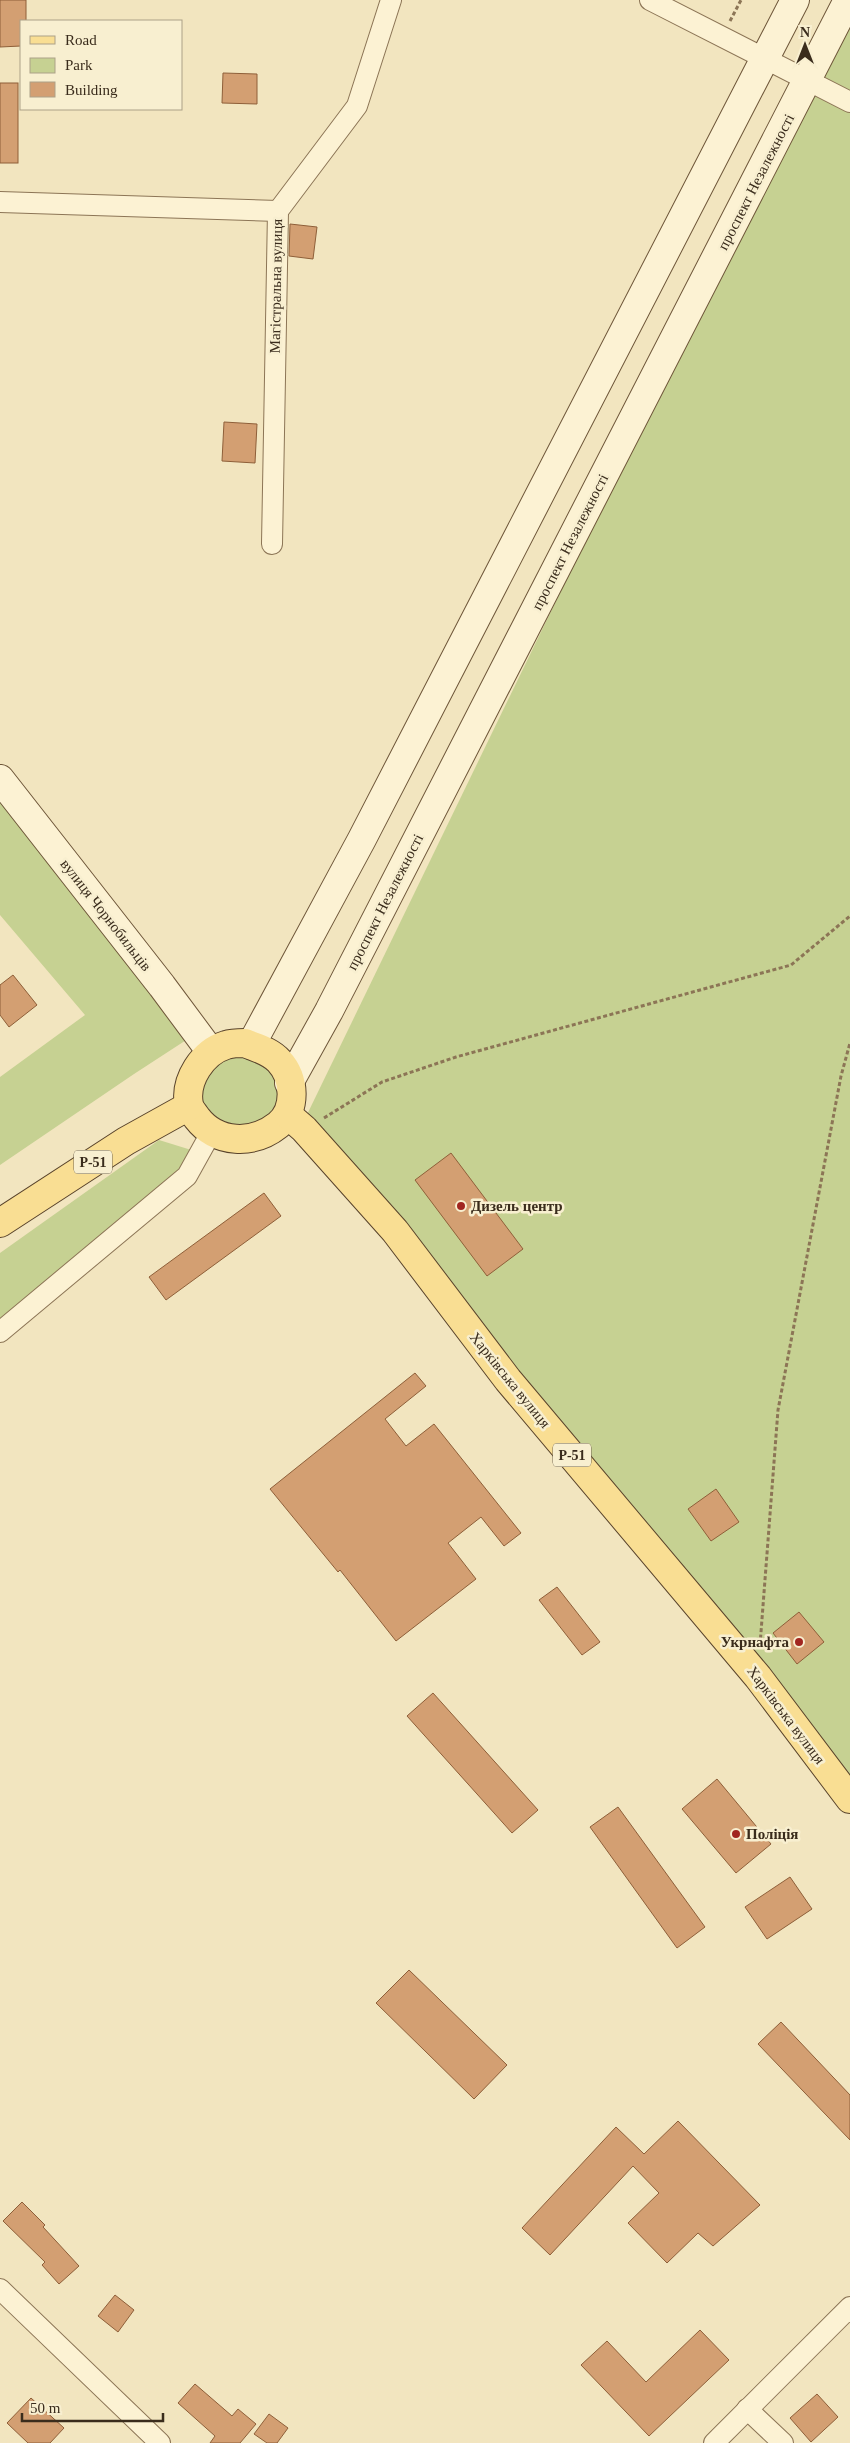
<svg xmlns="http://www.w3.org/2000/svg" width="850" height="2443" font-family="Georgia,serif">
<rect width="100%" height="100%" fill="#f2e5bf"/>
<g fill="#c6d192">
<polygon points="850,0 850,1799 301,1127 808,81"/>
<polygon points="0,779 197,1033 134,1074 0,1165 0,1077 85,1015 0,915"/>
<polygon points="211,1052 278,1060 279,1125 203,1126 195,1071"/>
<polygon points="159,1140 201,1153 0,1332 0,1253"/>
</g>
<g fill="#d39f72" stroke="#8e5f39">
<polygon points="0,0 26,0 26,21 21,21 21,46 0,47"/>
<polygon points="223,73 257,74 257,104 222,103"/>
<rect x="0" y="83" width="18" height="80"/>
<polygon points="290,224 317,227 313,259 289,256"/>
<polygon points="224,422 257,424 255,463 222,461"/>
<polygon points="13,975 37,1005 9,1027 0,1015 0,985"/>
<polygon points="451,1153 523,1249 487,1276 415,1180"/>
<polygon points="264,1193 281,1216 166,1300 149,1277"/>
<polygon points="415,1373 426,1386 385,1419 406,1446 434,1424 521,1533 504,1546 481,1517 448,1543 476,1579 396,1641 340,1570 338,1572 270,1489"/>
<polygon points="716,1489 739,1522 711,1541 688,1509"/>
<polygon points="557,1587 600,1642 582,1655 539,1600"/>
<polygon points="799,1612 824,1642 797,1664 773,1633"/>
<polygon points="433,1693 538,1810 512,1833 407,1716"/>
<polygon points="717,1779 771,1844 736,1873 682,1809"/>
<polygon points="618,1807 705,1927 677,1948 590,1827"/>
<polygon points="790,1877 812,1909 767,1939 745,1907"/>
<polygon points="409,1970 507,2065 474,2099 376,2003"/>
<polygon points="781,2022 850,2095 850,2140 758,2044"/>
<polygon points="678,2121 760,2205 713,2246 698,2233 667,2263 628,2223 659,2193 633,2166 550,2255 522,2228 616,2127 644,2154"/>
<polygon points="22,2202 45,2225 43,2227 79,2266 59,2284 42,2265 45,2262 3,2221"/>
<polygon points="115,2295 134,2310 118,2332 98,2316"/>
<polygon points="700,2330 729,2360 649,2436 581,2365 607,2341 646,2382"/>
<polygon points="195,2384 232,2416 238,2409 256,2424 240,2443 210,2443 215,2436 178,2403"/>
<polygon points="817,2394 838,2417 811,2442 790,2418"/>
<polygon points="31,2398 64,2428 50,2443 28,2443 7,2423"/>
<polygon points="269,2414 288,2428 277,2443 267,2443 254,2434"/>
</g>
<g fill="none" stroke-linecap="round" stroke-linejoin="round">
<g stroke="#8c7556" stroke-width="22">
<g id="street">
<polyline points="650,0 850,102"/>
<polyline points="0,202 278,211"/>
<polyline points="272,544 278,211 357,106 391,0"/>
<polyline points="0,1332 187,1176 212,1131"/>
<polyline points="0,2289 160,2443"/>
<polyline points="747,2409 783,2443"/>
<polyline points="714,2443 850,2307"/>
</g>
</g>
<g stroke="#6e5639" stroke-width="30">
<g id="secondary">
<polyline points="0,779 162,986 211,1052"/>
<polyline points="251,1045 362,839 795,0"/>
<polyline points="289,1083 329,1011 848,0"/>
</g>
</g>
<g stroke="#59432b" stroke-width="30">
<g id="primary">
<path d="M245,1043C257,1048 270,1051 279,1061C295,1078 297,1110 278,1125C253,1145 217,1144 197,1118C194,1114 190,1109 189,1105C184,1080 203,1052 226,1045C232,1043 239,1043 245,1043Z"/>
<polyline points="289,1116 304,1129 395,1231 508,1380 758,1677 850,1799"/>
<polyline points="0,1223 126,1141 189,1106"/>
</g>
</g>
<g stroke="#8c7556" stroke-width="3" stroke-dasharray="4 2.5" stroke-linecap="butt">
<polyline points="730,21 741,0"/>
<polyline points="324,1118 382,1082 456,1057 791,965 850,916"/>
<polyline points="760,1645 778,1410 841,1076 850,1043"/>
</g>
<use href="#street" stroke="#fcf2d3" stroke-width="20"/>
<use href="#secondary" stroke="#fcf2d3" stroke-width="28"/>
<use href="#primary" stroke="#f9de93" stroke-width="28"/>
</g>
<g fill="#a12620" stroke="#f8efd0" stroke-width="2">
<circle cx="461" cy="1206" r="5"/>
<circle cx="799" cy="1642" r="5"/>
<circle cx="736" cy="1834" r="5"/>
</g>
<g text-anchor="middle" stroke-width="5" stroke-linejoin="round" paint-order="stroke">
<g fill="#f8efd0" stroke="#736652" stroke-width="1">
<rect x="74" y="1150.5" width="38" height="23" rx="4"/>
<rect x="553" y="1443.5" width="38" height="23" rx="4"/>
</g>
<g font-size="14" font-weight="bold" fill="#3a2c1c">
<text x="93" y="1167">Р-51</text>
<text x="572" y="1460">Р-51</text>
</g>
<g font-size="15" fill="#3a2c1c" stroke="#f8efd0">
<text transform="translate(756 182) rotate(-63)" y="5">проспект Незалежності</text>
<text transform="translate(276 286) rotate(-89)" y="5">Магістральна вулиця</text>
<text transform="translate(570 542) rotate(-63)" y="5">проспект Незалежності</text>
<text transform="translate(385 902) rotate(-63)" y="5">проспект Незалежності</text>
<text transform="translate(106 915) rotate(52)" y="5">вулиця Чорнобильців</text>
<text transform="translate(510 1380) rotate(51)" y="5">Харківська вулиця</text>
<text transform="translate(786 1715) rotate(53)" y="5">Харківська вулиця</text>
</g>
<g font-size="15" font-weight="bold" fill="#3a2c1c" stroke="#f8efd0" text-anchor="start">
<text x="471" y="1211">Дизель центр</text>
<text x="789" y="1647" text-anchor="end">Укрнафта</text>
<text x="746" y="1839">Поліція</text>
</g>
</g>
<rect x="20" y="20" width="162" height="90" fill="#f8efd0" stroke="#aca188"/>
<rect x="30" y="36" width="25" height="8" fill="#f9de93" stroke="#aca188"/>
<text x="65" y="45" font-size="15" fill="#3a2c1c">Road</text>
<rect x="30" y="58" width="25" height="15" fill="#c6d192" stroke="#aca188"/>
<text x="65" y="70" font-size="15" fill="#3a2c1c">Park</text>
<rect x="30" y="82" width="25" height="15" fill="#d39f72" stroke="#aca188"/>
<text x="65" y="95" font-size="15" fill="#3a2c1c">Building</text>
<g transform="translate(805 45)" stroke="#f8efd0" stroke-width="4" paint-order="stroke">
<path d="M0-4L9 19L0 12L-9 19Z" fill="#3a2c1c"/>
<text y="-8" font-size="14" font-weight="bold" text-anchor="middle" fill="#3a2c1c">N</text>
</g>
<path d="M22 2413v8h141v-8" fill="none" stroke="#3a2c1c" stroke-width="2.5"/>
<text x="30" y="2413" font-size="15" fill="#3a2c1c" stroke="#f8efd0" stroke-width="4" paint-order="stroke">50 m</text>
</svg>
